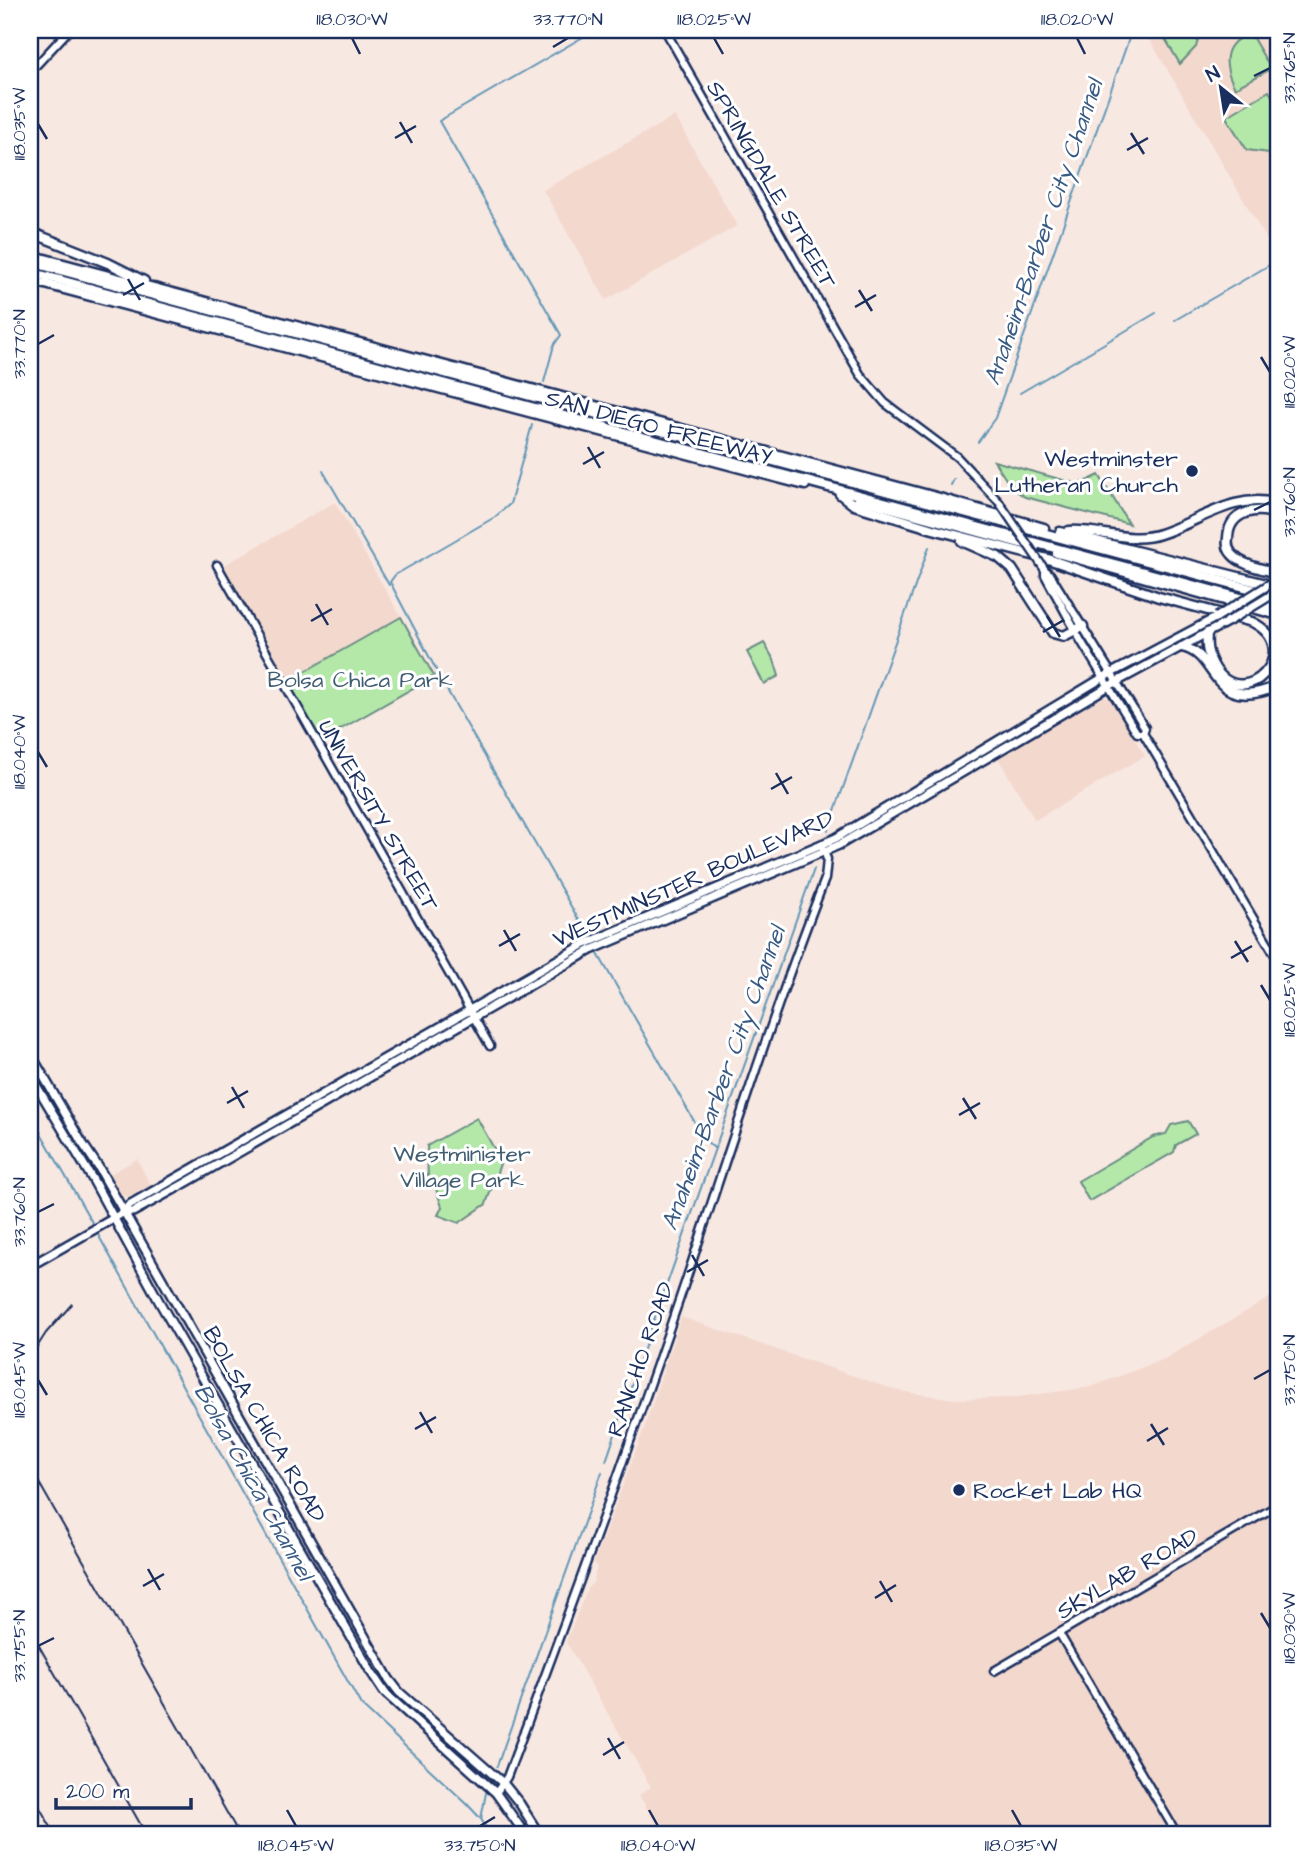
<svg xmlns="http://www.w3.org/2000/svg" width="1308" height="1864" font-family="'Architects Daughter',sans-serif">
<rect width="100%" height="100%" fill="#f8e8e2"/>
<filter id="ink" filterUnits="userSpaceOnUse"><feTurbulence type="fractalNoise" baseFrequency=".0143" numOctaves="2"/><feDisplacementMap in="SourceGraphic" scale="14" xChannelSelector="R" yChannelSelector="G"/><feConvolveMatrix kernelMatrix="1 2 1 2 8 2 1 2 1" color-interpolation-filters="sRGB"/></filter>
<g filter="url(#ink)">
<g fill="#f3d8cd">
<polygon points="1144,30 1278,30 1278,256 1277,257"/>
<polygon points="675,116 737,226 606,300 543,190"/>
<polygon points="335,502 401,617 286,682 221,567"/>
<polygon points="1104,697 1110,699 1145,756 1035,820 998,758"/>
<polygon points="137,1159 151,1186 129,1197 121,1195 110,1174"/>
<polygon points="1278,1293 1278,1834 662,1834 639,1795 651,1787 566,1642 588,1587 593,1583 597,1567 594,1562 644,1429 681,1317 898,1391 955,1399 1011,1398 1091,1387 1164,1359"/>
</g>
<g fill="#b4e8a9" stroke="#688c84" stroke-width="2">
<polygon points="1160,30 1201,30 1196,47 1180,64"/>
<path d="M1250,33L1271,69L1235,88C1222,64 1222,43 1250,33Z"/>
<polygon points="1269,91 1278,106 1278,147 1269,153 1247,150 1226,117"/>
<polygon points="994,461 1074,483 1085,482 1099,475 1129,524 1025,497 1011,487"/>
<polygon points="401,617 434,676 320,741 286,682"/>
<polygon points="764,643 774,660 779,676 764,684 747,652"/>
<polygon points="477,1118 501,1161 486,1204 459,1223 438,1215 442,1207 436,1189 428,1181 427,1146"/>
<polygon points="1188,1121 1196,1134 1176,1145 1174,1152 1089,1201 1078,1181 1153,1137 1166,1134 1171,1125"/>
</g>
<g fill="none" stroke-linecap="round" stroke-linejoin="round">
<g stroke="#6297b7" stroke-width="2">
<polyline points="1175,320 1278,260"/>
<polyline points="544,382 554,345 561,335 439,121 595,30"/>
<polyline points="1020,393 1156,313"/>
<polyline points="532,425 510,504 495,517 395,575 390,582 443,683 588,936"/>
<polyline points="978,442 995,418 1132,30"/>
<polyline points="323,471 389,585"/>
<polyline points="951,485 954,479"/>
<polyline points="828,830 929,547"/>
<polyline points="598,954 705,1140 714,1148"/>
<polyline points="30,1114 94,1226"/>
<polyline points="96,1231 361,1705 467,1804 481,1819 490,1834"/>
<polyline points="662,1298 814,869"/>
<polyline points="606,1461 659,1305"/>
<polyline points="497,1766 602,1472"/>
<polyline points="481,1819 486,1793"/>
</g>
<g stroke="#1b2f5e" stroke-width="11">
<g id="secondary">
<polyline points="665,30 860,374 885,403 957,457 999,502"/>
<polyline points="30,72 69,30"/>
<polyline points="217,565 490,1046"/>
<polyline points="1045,570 1045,575 1081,641 1137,733 1143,733"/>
<polyline points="1045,570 1050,574 1145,728 1143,733"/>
<polyline points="1143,733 1278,960"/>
<polyline points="1059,1633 1177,1834"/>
<polyline points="994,1671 1278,1505"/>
<path d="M496,1793L507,1777C570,1610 631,1443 688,1274C732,1142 774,1009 825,879L827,859L821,844"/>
</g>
</g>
<g stroke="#1b2f5e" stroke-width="12">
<g id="primary">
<polyline points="30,1053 81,1141 99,1168 389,1679 399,1692 504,1784 520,1804 539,1834"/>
<polyline points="30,1075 93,1180 160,1303 371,1672 385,1693 496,1793 525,1834"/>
<polyline points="124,1212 133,1212 182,1185 591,950 839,845 1109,686 1229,621"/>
<polyline points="30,1266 114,1218 124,1212 129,1205 585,944 836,838 1104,677 1217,617"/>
</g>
</g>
<g stroke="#1b2f5e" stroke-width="13">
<g id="highway">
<polyline points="30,232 108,263 144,281"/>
<polyline points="30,255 936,497 1044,528"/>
<polyline points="30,262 1278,596"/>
<polyline points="30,272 1278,608"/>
<polyline points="30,280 805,485"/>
<path d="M840,494L854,505L933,529L1048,559L1159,597L1252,622C1308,649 1242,718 1213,665C1207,654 1206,646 1207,633"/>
<polyline points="858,499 1035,547"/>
<path d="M1278,515C1257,506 1229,511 1228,538C1227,544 1228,550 1232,554C1242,566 1264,569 1278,573"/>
<path d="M1069,531C1099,529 1131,544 1160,534C1199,522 1236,491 1278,504"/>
<polyline points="1060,532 1278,587"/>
<polyline points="962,541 998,557 1012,569 1053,633 1064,636 1083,626"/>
<polyline points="1057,553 1278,615"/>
<path d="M1182,647C1220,654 1208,715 1278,686"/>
</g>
</g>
<use href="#secondary" stroke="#fff" stroke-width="6"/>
<use href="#primary" stroke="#fff" stroke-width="7"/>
<use href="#highway" stroke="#fff" stroke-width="8"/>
<g stroke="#1b2f5e" stroke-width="2">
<polyline points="30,1358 46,1333 72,1304"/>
<polyline points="30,1467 239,1834"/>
<polyline points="30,1630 146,1834"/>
<polyline points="30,1791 55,1834"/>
</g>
<g stroke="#1b2f5e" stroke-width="11" stroke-linecap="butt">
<polyline id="secondary-bridge" points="999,502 1045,570"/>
</g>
<g stroke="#1b2f5e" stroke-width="12" stroke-linecap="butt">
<g id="primary-bridge">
<polyline points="1217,617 1278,579"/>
<polyline points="1229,621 1278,591"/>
</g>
</g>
<use href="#secondary-bridge" stroke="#fff" stroke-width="6"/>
<use href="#primary-bridge" stroke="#fff" stroke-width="7"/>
</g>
</g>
<path fill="none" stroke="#1b2f5e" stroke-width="2.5" d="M352,38L360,54M714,38L723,54M1077,38L1085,54M553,47L568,38M1254,76L1270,68M400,122L412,143M38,124L47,139M1131,133L1144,154M395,138L416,126M1127,150L1148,138M128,279L140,300M859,290L872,311M123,295L144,283M855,307L876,295M38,344L54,335M1261,357L1270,372M588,447L600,468M583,464L604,452M1254,510L1270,502M316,604L328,625M1047,616L1060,637M311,621L332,609M1043,632L1064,620M38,752L47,767M776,773L788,794M771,789L792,777M504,930L516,951M1235,941L1248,962M499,946L520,934M1231,958L1252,946M1261,985L1270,1000M232,1087L244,1108M963,1098L976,1119M227,1103L248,1091M959,1115L980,1103M38,1212L54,1204M692,1255L704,1276M687,1272L708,1260M1254,1379L1270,1370M38,1380L47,1395M420,1412L432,1433M1151,1424L1164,1445M415,1429L436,1417M1147,1441L1168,1428M148,1569L160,1590M880,1581L892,1602M143,1586L164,1574M875,1598L896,1585M1261,1613L1270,1628M38,1646L54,1638M608,1738L620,1759M603,1755L624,1742M287,1810L296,1826M649,1810L658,1826M1012,1810L1021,1826M480,1826L495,1817"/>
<g fill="#1b2f5e" stroke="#fff" stroke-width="2.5">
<circle cx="1192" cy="471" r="7"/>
<circle cx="959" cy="1490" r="7"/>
</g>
<g text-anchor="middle" stroke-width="6" stroke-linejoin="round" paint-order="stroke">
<g font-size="23" fill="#1b2f5e" stroke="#fff">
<text transform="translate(772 184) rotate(60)" y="8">SPRINGDALE STREET</text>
<text transform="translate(659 427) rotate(15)" y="8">SAN DIEGO FREEWAY</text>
<text transform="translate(379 815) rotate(60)" y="8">UNIVERSITY STREET</text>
<text transform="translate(693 878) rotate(-24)" y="8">WESTMINSTER BOULEVARD</text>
<text transform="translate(640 1359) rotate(-71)" y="8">RANCHO ROAD</text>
<text transform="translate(265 1424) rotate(60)" y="8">BOLSA CHICA ROAD</text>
<text transform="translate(1127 1573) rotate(-30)" y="8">SKYLAB ROAD</text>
</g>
<g font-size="23" fill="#1b2f5e" stroke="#fff" text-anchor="end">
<text x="1178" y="466">Westminster<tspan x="1178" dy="26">Lutheran Church</tspan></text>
<text x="973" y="1498" text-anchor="start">Rocket Lab HQ</text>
</g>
<g font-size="23" fill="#415d71" stroke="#fff">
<text x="360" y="687">Bolsa Chica Park</text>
<text x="462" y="1161">Westminister<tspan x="462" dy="26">Village Park</tspan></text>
</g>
<g font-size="24" font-style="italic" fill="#395a83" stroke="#fff">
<text transform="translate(1043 232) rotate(-71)" y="8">Anaheim-Barber City Channel</text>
<text transform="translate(723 1078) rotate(-70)" y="8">Anaheim-Barber City Channel</text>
<text transform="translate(254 1482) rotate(61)" y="8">Bolsa Chica Channel</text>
</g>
</g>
<rect width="1308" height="1864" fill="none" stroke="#fff" stroke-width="77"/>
<g transform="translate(1221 88) rotate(330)" stroke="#ffffff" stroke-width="5" paint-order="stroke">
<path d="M0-5L12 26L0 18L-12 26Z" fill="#1b2f5e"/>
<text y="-10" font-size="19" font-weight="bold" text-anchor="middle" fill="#1b2f5e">N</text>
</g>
<path d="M56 1798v10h135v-10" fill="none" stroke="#1b2f5e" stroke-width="3.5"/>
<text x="66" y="1798" font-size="21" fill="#1b2f5e" stroke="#ffffff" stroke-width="5" paint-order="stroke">200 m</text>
<rect x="38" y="38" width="1232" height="1788" fill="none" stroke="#1b2f5e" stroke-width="2.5"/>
<g font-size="18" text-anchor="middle" fill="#1b2f5e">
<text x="352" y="25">118.030°W</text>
<text x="568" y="25">33.770°N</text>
<text x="714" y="25">118.025°W</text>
<text x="1077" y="25">118.020°W</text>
<text transform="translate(1289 68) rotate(-90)" y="6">33.765°N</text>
<text transform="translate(19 124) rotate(-90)" y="6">118.035°W</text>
<text transform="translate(19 344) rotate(-90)" y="6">33.770°N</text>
<text transform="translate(1289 372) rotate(-90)" y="6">118.020°W</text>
<text transform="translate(1289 502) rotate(-90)" y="6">33.760°N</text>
<text transform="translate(19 752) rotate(-90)" y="6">118.040°W</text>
<text transform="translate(1289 1000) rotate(-90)" y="6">118.025°W</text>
<text transform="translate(19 1212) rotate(-90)" y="6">33.760°N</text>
<text transform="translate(1289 1370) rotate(-90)" y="6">33.750°N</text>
<text transform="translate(19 1380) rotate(-90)" y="6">118.045°W</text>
<text transform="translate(1289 1628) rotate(-90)" y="6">118.030°W</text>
<text transform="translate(19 1646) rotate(-90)" y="6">33.755°N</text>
<text x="296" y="1851">118.045°W</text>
<text x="480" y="1851">33.750°N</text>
<text x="658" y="1851">118.040°W</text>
<text x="1021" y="1851">118.035°W</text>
</g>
</svg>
